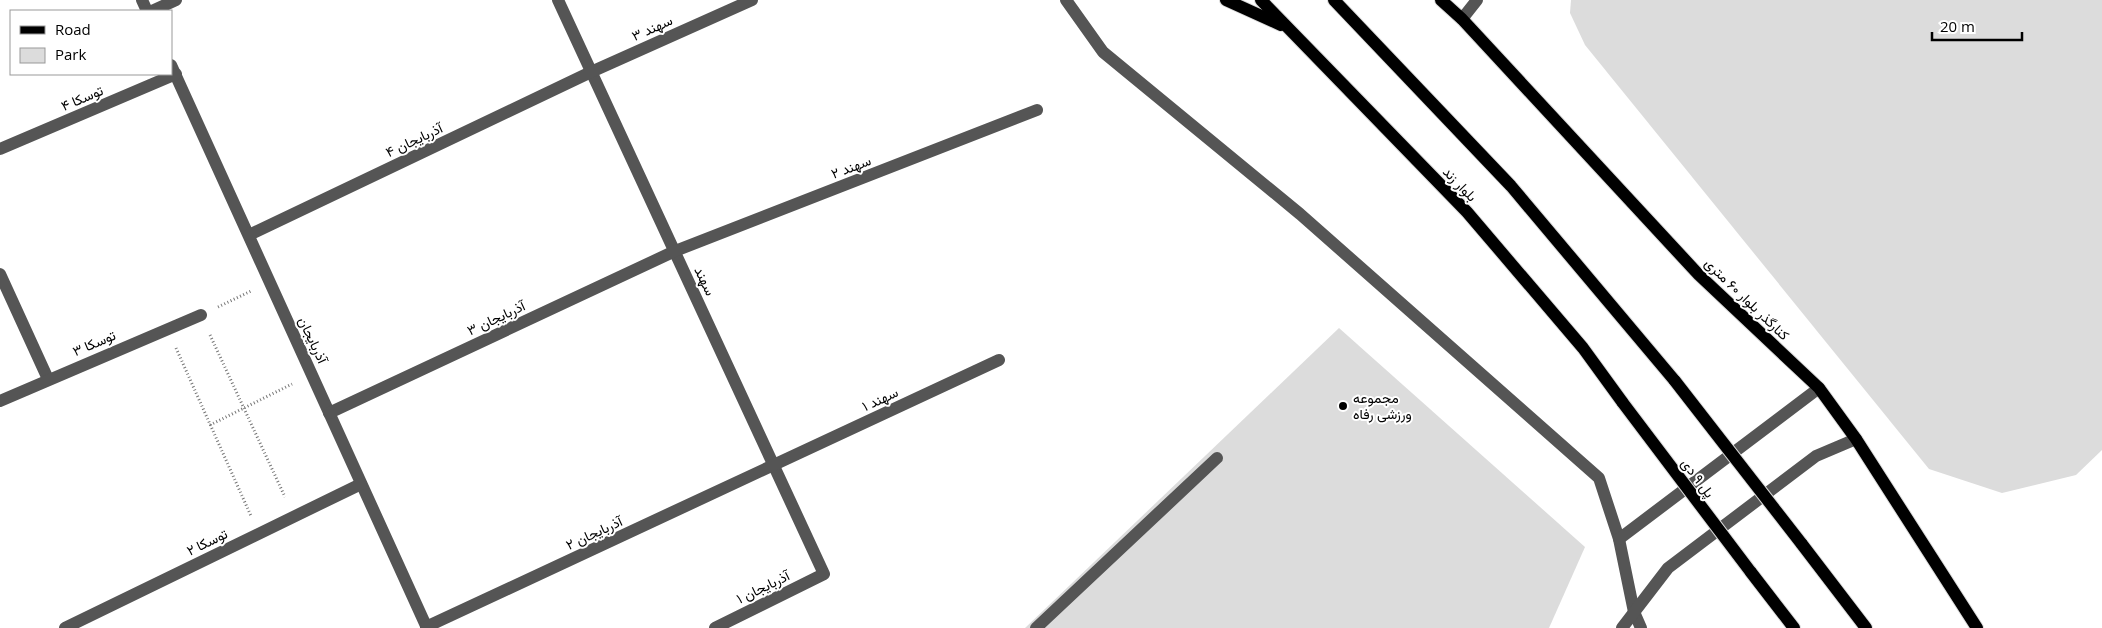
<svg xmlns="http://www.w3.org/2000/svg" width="2102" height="628" font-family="'Open Sans',Vazirmatn,sans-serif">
<rect width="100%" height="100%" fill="#fff"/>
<g fill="#dcdcdc">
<polygon points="1571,0 2102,0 2102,450 2076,475 2002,493 1929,469 1585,45 1570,13"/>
<polygon points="1339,328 1585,547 1549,628 1025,628"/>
</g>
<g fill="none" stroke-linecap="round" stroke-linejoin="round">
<g stroke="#dbdbdb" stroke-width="14">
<g id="major">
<polyline points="1226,0 1281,25"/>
<polyline points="1261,0 1467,212 1583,348 1623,403"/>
<polyline points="1334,0 1511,186 1675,381"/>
<polyline points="1441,0 1462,19 1699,275 1819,388 1856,439 1977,628"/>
<polyline points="1801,543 1866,628"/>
<polyline points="1750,571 1794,628"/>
</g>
</g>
<g stroke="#777" stroke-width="3" stroke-dasharray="1 2.5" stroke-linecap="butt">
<polyline points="218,307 251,291"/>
<polyline points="210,335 285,497"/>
<polyline points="176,348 251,516"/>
<polyline points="210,425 292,384"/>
</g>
<g stroke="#555" stroke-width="12">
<polyline points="142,0 147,11"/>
<polyline points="558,0 824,574 715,628"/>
<polyline points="1066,0 1103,52 1300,214 1599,478 1619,539 1634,612 1641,628"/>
<polyline points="152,11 176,0"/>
<polyline points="1462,19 1477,0"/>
<polyline points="171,65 427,628"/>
<polyline points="0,149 176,74"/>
<polyline points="249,235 591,72 752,0"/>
<polyline points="0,274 48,379"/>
<polyline points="0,401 201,315"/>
<polyline points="329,413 675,251 1037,110"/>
<polyline points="1619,539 1819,388"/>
<polyline points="426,627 999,360"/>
<polyline points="65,628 361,484"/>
<polyline points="1036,628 1217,458"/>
<polyline points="1622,628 1668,568 1816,456 1856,439"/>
</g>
<use href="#major" stroke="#000" stroke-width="12"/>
<g stroke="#dbdbdb" stroke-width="14" stroke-linecap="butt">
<g id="major-bridge">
<polyline points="1675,381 1801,543"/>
<polyline points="1623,403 1750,571"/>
</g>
</g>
<use href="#major-bridge" stroke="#000" stroke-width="12"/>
</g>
<circle fill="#000" stroke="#fff" stroke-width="2" cx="1343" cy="406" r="5"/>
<g text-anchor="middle" stroke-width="4" stroke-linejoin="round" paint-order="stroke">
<g font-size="14" fill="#000" stroke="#fff">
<text transform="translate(652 28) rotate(-24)" y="5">سهند ۳</text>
<text transform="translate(82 98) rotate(-23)" y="5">توسکا ۴</text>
<text transform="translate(414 140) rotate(-25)" y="5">آذربایجان ۴</text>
<text transform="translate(851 167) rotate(-21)" y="5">سهند ۲</text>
<text transform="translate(1460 184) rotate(46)" y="5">بلوار زند</text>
<text transform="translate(705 281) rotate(65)" y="5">سهند</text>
<text transform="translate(1747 299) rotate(44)" y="5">کنارگذر بلوار ۶۰ متری</text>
<text transform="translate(496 318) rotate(-25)" y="5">آذربایجان ۳</text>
<text transform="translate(313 340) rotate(65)" y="5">آذربایجان</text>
<text transform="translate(94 343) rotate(-23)" y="5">توسکا ۳</text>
<text transform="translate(880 399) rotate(-25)" y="5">سهند ۱</text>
<text transform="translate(1698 478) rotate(53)" y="5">پل ۹ دی</text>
<text transform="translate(594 533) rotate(-25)" y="5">آذربایجان ۲</text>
<text transform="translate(207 542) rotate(-26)" y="5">توسکا ۲</text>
<text transform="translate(763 587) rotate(-26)" y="5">آذربایجان ۱</text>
</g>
<g font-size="14" fill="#000" stroke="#fff" text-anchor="start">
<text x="1353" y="403">مجموعه<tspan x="1353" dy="16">ورزشی رفاه</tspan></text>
</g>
</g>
<rect x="10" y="10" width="162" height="65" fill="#ffffff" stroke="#999999"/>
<rect x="20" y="26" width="25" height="8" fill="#000000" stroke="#999999"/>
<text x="55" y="35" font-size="15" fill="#000000">Road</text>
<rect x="20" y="48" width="25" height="15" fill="#dcdcdc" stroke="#999999"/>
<text x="55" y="60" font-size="15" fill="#000000">Park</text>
<path d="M1932 32v8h90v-8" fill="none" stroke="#000000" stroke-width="2.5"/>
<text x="1940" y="32" font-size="15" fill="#000000" stroke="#ffffff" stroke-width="4" paint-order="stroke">20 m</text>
</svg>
